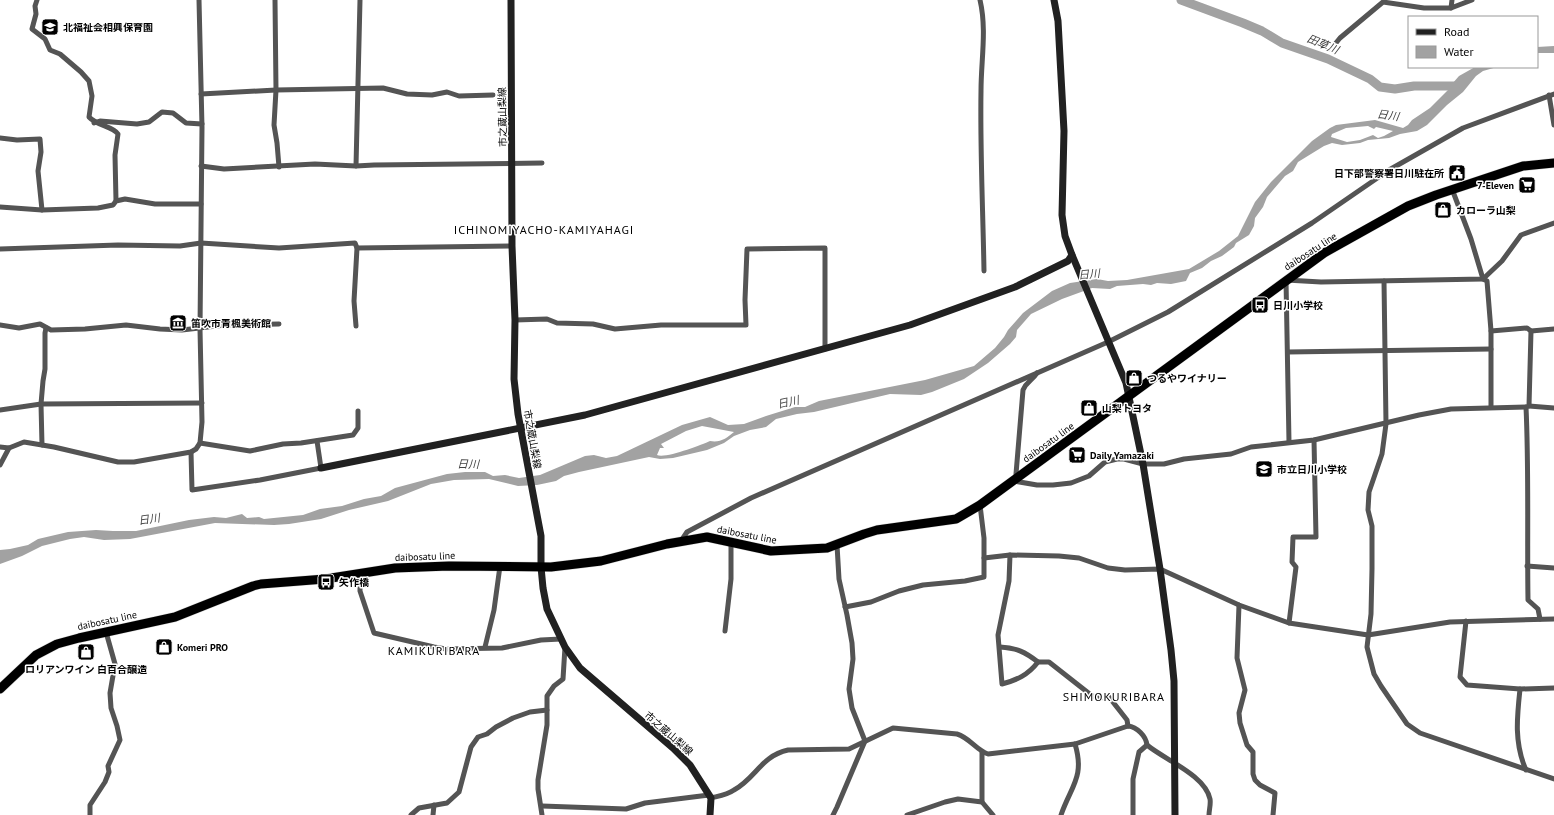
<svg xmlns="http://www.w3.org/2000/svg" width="1554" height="815" font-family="'PT Sans','Noto Sans JP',sans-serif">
<rect width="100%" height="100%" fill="#fff"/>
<g fill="#a2a2a2" fill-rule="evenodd">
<polygon points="1554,46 1554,53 1537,53 1537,47"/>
<path d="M1475,67H1497L1483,71L1476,76L1463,92L1447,105L1427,125L1417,131L1400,134L1389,138L1368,140L1360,143L1342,145L1332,143L1324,146L1298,162L1293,171L1285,176L1267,197L1263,207L1255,218L1254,226L1249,235L1236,243L1234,247L1222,256L1211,261L1202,268L1190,273L1186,281L1171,284L1157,283L1151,285L1143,284L1117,286L1110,289L1092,288L1062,299L1031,314L1017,330L1016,337L1010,344L988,363L964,379L932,392L921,395L890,394L814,412L797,414L776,419L766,427L750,430L734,436L724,443L707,450L673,458L660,459L649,457L579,472L564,476L556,481L537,485L518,486L489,479L454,480L431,484L388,501L349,510L321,519L289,524L274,525L215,523L130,539L104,540L84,537L70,539L42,546L22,556L0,564V550L10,549L28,545L38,539L68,532L96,530L113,531H136L189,520L214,517L226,518L242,514L247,518L259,517L264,519L303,515L320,509L342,506L364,499L381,496L395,488L447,474L465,472H485L493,476L505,475L519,478L540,475L585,456L594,455L606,458L617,456L682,425L710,417L728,425L744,424L766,416L795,407H805L819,401L925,380L974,366L995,348L1004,337L1008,330L1023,313L1052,291L1070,283L1097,279L1108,281L1127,280L1189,269L1219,251L1238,236L1255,202L1271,182L1312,141L1330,128L1336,125L1375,120L1403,128L1408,125L1412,120L1430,108L1449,89L1444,86L1452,84L1459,76ZM1368,126L1374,129L1376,127L1393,131L1384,136L1378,138L1373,135L1360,140L1347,142L1331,137L1332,134L1346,128ZM702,426L734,432C727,438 720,443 710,441C701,445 665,459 657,455L660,448H664L661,444L686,431Z"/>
</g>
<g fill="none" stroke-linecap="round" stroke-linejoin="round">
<polyline stroke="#a2a2a2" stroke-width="9" points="1181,0 1243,23 1262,31 1282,43 1328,59 1370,79 1380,87 1395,89 1414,86 1455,86"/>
<g stroke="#dbdbdb" stroke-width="10">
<polyline id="highway" points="0,689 36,655 57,644 79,638 175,617 253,586 261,584 325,579 395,568 449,566 551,567 601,561 667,544 707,537 771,551 827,548 864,534 877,530 956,519 980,505 1324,253 1408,206 1436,195 1523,166 1554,163"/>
</g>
<g stroke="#545454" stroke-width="5">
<path d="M37,0L35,6L36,14L32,29L45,39L50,50L60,54L81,72L89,81L92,96L89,117C97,126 113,126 118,134L115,155L116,201"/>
<polyline points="275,0 276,90 274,125 277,143 279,167"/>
<path d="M980,0C987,30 981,60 981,91C980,151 983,211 984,271"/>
<polyline points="1451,8 1452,0"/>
<polyline points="1331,49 1340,38 1383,2 1424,8 1451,8 1472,0"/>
<polyline points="201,94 276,90 383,88 407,94 432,95 447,92 459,96 493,95"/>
<polyline points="1549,95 1554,125"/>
<polyline points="94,123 100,121 137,124 149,122 162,112 173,113 186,123 202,124"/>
<polyline points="0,138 17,140 40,139 41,152 38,171 42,210"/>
<polyline points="201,166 224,169 315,164 356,166 374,165 542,163"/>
<polyline points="356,166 360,0"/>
<polyline points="1452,189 1471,239 1483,279 1487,281 1491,331 1491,407"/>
<polyline points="0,207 42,210 98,208 113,205 116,201 125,199 155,204 201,204"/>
<polyline points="357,248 512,246"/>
<polyline points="0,249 118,245 180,246 201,243 279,248 355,243 357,248 354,301 356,326"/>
<polyline points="1384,281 1386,424 1382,454 1369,492 1368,510 1372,526 1372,569 1371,614 1367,647 1374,674 1381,686 1407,724 1420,733 1554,779"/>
<polyline points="515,320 547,319 557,323 593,324 615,329 661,325 746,325 745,300 747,249 825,248 825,349"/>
<polyline points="0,325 19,328 40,324 51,330 85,329 126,325 160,329 182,330 225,325 279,324"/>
<polyline points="1491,331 1527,328 1531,331 1554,329"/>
<path d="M1531,331L1529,406L1526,407C1529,471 1527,535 1528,600L1538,609L1540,619"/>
<polyline points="1288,352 1491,349"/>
<polyline points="1529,406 1554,408"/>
<polyline points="0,410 41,404 202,403"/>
<polyline points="1289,442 1286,280 1321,282 1483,279 1502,261 1521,235 1554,223"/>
<polyline points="200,443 250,451 283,444 301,443 353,435 358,428 358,411"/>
<polyline points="42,445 41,404 43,381 45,369 45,333 46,328"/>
<polyline points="0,447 9,448 24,442 54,447 118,462 134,462 191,452 196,449 200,443 202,422 200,329 202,127 199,0"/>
<polyline points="191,452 192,490 260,480 321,468 317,441"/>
<polyline points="0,465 9,448"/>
<path d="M1017,478L1016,474L1023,390C1027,381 1032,381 1037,373"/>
<polyline points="1014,481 1037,485 1053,485 1071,483 1089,476 1105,462 1117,459 1124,459 1143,464 1164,464 1184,459 1231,454 1251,447 1314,440 1419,415 1451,409 1526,407"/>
<polyline points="681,541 687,532 751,498 1108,342 1168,312 1312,223 1389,170 1463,128 1554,94"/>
<path d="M1010,555L1009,581L998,635L1002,684C1017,680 1028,675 1038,662H1049L1091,695L1097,698L1109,697L1127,720L1128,726"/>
<polyline points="984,558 1010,555 1059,556 1079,558 1108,568 1125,570 1160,569 1239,605 1289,623 1368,635 1450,622 1554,619"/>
<polyline points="1527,566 1554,568"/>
<polyline points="360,574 360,591 374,633 434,647 446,649 502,648 541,640 561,639"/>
<polyline points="1239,605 1237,658 1245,690 1239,713 1240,723 1247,745 1253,752 1253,774 1255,780 1260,785 1275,793 1273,815"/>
<polyline points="845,607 871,602 899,591 923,585 965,581 984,577 984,538 980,505"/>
<polyline points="1466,621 1460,677 1467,685 1520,689 1554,688"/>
<polyline points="1289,623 1296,567 1292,562 1293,537 1316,537 1314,440"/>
<polyline points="725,631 731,579 731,542"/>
<polyline points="485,647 494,610 500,566"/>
<path d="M1000,647C1017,648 1025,652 1038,662"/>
<path d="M1520,689C1517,717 1514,743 1526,770"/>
<polyline points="982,752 982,802"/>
<path d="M711,798C719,796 727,795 734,790C756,778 761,756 788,750L849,749L893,728L957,734C970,738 976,750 988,754L1075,744L1128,726C1137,727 1146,736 1147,745C1165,760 1205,775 1210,799C1211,804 1209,810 1209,815"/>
<polyline points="542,806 626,809 645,803 709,795"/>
<polyline points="90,815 90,805 105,782 109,772 108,766 120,740 117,726 111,708 110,693 115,664 106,632"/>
<polyline points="411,815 419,808 447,803 459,792 471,747 478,737 487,734 496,727 513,718 530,712 547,710"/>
<polyline points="433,815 434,805"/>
<polyline points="542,815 538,789 538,780 547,725 547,696 554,686 563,679 565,647"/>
<polyline points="833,815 837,807 865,741 852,708 849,689 853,659 852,643 847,615 839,579 837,545"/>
<polyline points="907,815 945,802 958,799 982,802 993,815"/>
<path d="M1061,815C1071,786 1085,777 1075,744"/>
<polyline points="1133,815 1133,779 1139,752 1147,745"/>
</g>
<g stroke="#212121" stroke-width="7">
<polyline points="511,0 512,246 515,320 514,379 518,414 541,536 541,567 543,588 547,609 565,647 580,668 673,748 690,765 711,798 710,815"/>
<polyline points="1072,255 1126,383 1143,464 1160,569 1171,650 1174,681 1175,815"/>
<polyline points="321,468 585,415 910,325 1015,287 1068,261 1072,255 1065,236 1062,215 1064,131 1058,21 1054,0"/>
</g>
<use href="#highway" stroke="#000" stroke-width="9"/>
</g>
<defs>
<g id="school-square" transform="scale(0.9)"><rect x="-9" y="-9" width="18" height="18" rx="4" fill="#000" stroke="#fff"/><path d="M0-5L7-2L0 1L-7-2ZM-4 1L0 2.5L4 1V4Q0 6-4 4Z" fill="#fff"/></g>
<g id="civic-square" transform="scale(0.9)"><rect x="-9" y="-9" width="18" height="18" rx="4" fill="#000" stroke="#fff"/><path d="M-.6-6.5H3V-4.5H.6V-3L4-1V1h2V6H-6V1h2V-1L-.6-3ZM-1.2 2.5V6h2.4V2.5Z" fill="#fff"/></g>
<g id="supermarket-square" transform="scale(0.9)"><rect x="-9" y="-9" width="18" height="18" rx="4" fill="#000" stroke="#fff"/><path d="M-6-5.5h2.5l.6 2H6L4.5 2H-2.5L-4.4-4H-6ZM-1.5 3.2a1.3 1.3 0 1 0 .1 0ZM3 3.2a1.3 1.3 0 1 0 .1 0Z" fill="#fff"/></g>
<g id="shop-square" transform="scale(0.9)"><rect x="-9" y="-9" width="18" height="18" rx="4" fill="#000" stroke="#fff"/><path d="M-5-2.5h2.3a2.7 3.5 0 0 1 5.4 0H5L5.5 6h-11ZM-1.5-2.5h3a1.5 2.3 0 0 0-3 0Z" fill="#fff"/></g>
<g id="bus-square" transform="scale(0.9)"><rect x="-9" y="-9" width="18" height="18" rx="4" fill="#000" stroke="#fff"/><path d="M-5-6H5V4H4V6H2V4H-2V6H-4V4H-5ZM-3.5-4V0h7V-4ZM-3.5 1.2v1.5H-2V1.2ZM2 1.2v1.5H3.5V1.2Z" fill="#fff"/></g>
<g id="museum-square" transform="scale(0.9)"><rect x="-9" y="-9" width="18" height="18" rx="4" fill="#000" stroke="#fff"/><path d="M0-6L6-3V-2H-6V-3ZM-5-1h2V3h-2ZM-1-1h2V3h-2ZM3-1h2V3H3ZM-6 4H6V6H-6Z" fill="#fff"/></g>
</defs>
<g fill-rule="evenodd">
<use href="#school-square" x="50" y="27"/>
<use href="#civic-square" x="1457" y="173"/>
<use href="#supermarket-square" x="1527" y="185"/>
<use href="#shop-square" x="1443" y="210"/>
<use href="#bus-square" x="1260" y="305"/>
<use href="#museum-square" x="178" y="323"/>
<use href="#shop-square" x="1134" y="378"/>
<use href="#shop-square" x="1089" y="408"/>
<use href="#supermarket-square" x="1077" y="455"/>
<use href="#school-square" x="1264" y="469"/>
<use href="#bus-square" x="326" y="582"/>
<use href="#shop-square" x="164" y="647"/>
<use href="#shop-square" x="86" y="652"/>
</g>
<g text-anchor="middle" stroke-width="3" stroke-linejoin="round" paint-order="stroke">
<g font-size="10" font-weight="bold" fill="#000" stroke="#fff" text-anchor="start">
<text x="63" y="31">北福祉会相興保育園</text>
<text x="1444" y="177" text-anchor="end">日下部警察署日川駐在所</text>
<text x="1514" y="189" text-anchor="end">7-Eleven</text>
<text x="1456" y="214">カローラ山梨</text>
<text x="1273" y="309">日川小学校</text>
<text x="191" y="327">笛吹市青楓美術館</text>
<text x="1147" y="382">つるやワイナリー</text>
<text x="1102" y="412">山梨トヨタ</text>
<text x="1090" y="459">Daily Yamazaki</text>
<text x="1277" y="473">市立日川小学校</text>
<text x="339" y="586">矢作橋</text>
<text x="177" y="651">Komeri PRO</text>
<text x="86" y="673" text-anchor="middle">ロリアンワイン 白百合醸造</text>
</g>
<g font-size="10" fill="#000" stroke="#fff">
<text transform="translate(502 117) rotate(-91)" y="4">市之蔵山梨線</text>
<text transform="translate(1310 251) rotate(-33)" y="4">daibosatu line</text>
<text transform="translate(533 439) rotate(80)" y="4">市之蔵山梨線</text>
<text transform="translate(1048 442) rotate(-36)" y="4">daibosatu line</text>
<text transform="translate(747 534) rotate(11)" y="4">daibosatu line</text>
<text transform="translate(425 556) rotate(-2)" y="4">daibosatu line</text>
<text transform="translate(107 620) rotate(-12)" y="4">daibosatu line</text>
<text transform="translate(669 733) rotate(41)" y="4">市之蔵山梨線</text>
</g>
<g font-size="11" font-style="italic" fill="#434343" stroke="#fff">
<text transform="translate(1323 44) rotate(23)" y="4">田草川</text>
<text transform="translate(1388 115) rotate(8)" y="4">日川</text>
<text transform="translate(1089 274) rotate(-5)" y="4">日川</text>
<text transform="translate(788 402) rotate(-13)" y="4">日川</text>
<text transform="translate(468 464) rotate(1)" y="4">日川</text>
<text transform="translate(149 519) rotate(-8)" y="4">日川</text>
</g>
<g font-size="12" letter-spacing="1" fill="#000" stroke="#fff">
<text x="544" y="234">ICHINOMIYACHO-KAMIYAHAGI</text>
<text x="434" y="655">KAMIKURIBARA</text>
<text x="1114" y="701">SHIMOKURIBARA</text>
</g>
</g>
<rect x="1408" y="16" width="130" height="52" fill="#ffffff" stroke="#999999"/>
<rect x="1416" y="29" width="20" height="6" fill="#212121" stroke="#999999"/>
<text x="1444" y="36" font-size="12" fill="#000000">Road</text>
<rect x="1416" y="46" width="20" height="12" fill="#a2a2a2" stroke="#999999"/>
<text x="1444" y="56" font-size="12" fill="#000000">Water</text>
</svg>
